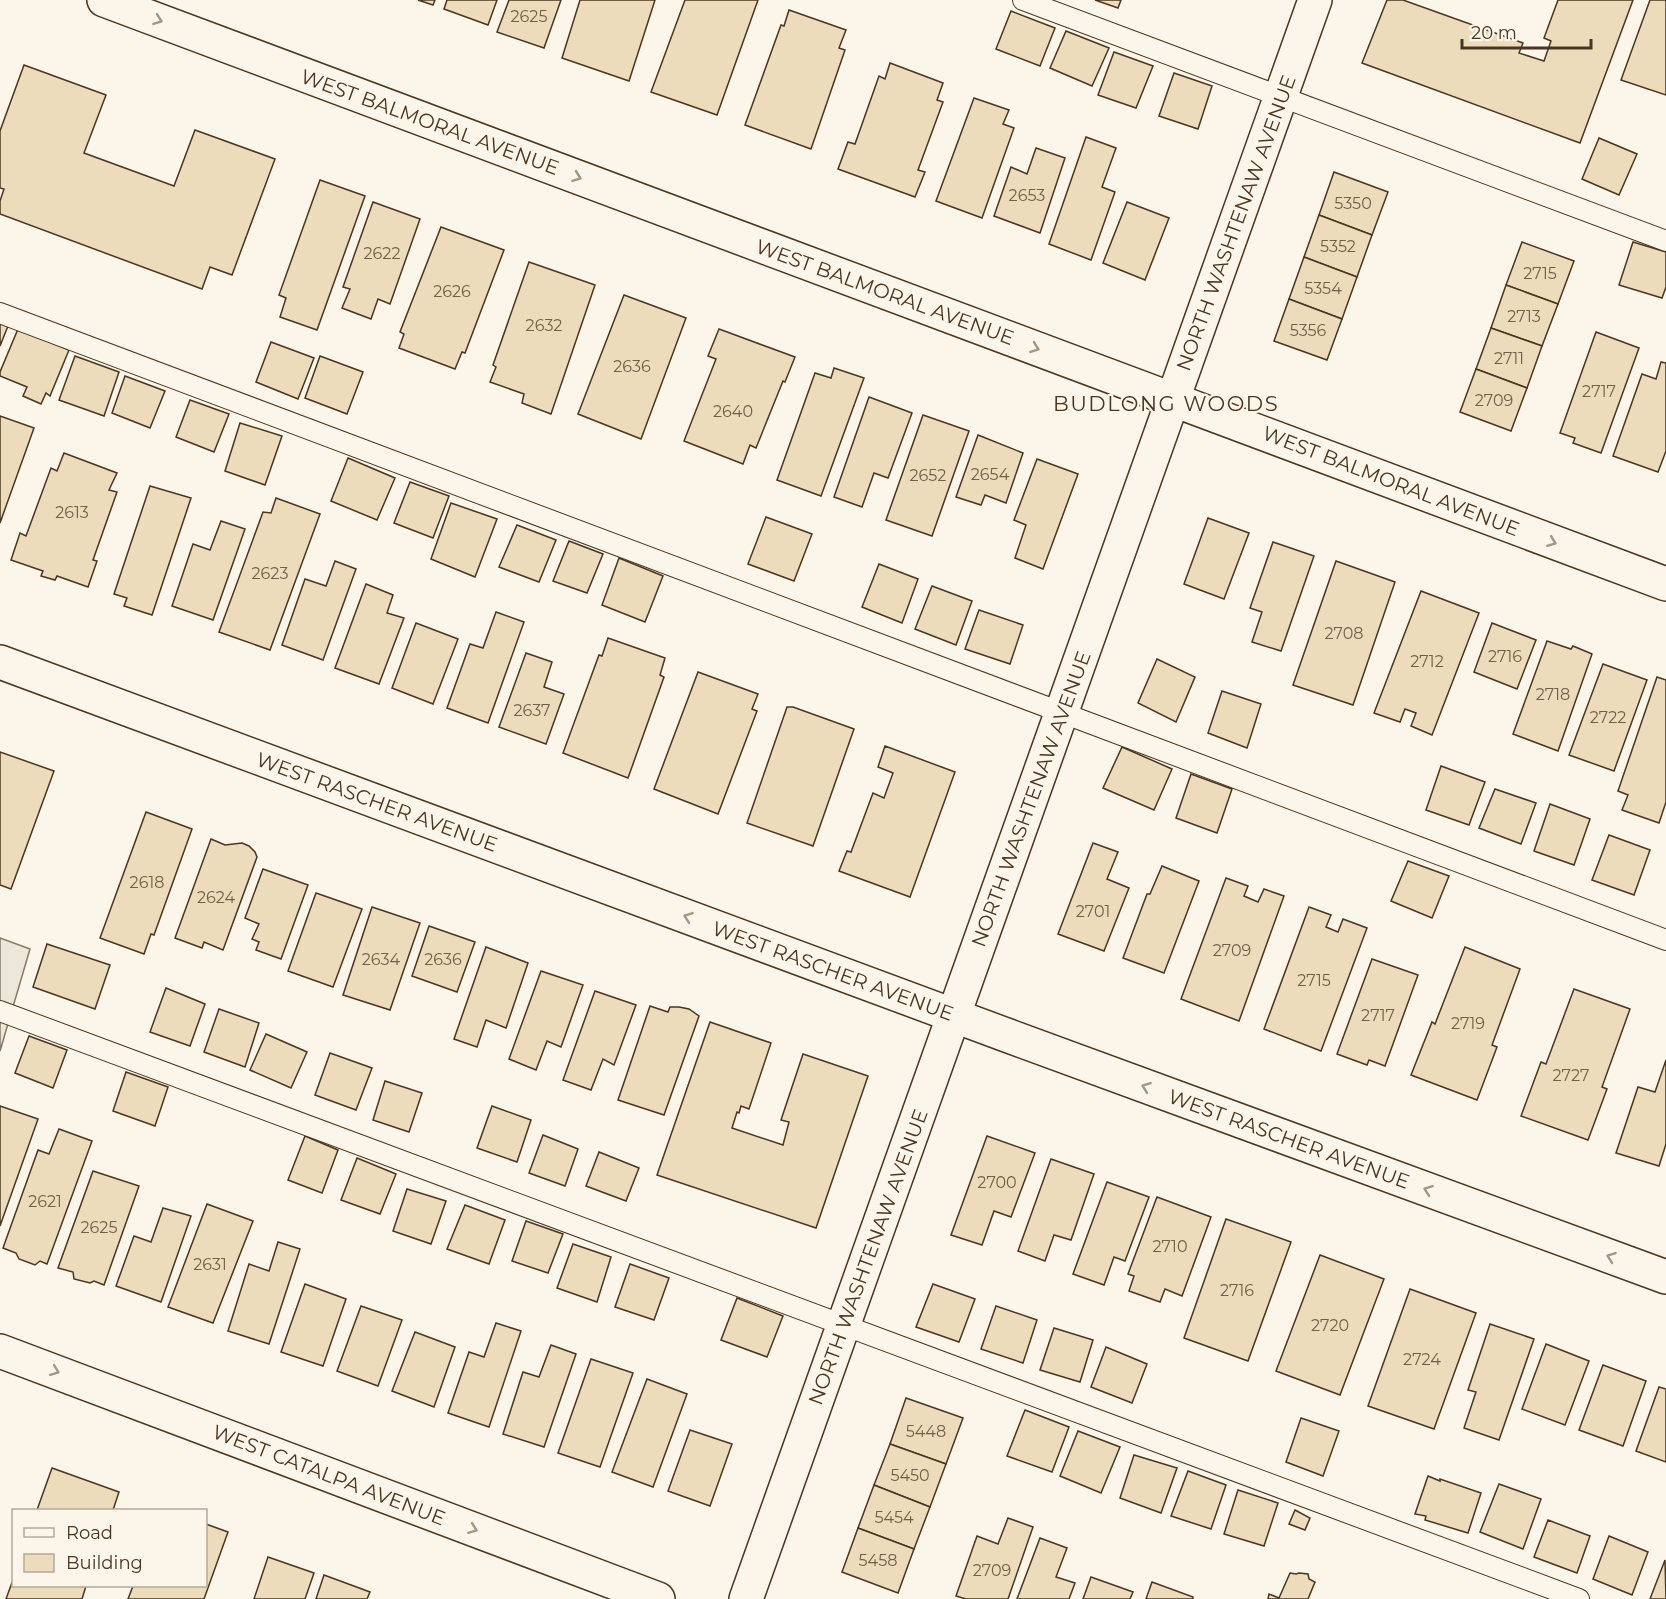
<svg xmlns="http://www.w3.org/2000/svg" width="1666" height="1599" font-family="Montserrat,sans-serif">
<rect width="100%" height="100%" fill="#fbf6e9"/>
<polygon fill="#ede7d9" stroke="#887966" stroke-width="1.5" points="0,938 30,949 0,1051"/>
<g fill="#ecdcbc" stroke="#4a3520" stroke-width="1.5">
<polygon points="418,0 435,0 433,5"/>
<polygon points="447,0 497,0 488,25 444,9"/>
<polygon points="509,0 561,0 544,48 497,32"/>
<polygon points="580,0 655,0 629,81 562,58"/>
<polygon points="685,0 758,0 717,115 651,92"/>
<polygon points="1095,0 1121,0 1118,8"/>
<polygon points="1387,0 1403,0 1523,43 1519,53 1544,61 1551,41 1544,38 1558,0 1633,0 1580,143 1362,63"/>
<polygon points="1650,0 1666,0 1666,95 1621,80"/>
<polygon points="789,10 846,30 839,48 845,50 811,149 745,125 781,25 784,26"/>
<polygon points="1011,11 1055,28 1040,66 996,49"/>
<polygon points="1066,31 1109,48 1092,86 1050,68"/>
<polygon points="1114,52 1153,66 1136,108 1098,95"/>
<polygon points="890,63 943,83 937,100 943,102 918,170 925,172 915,197 838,169 848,142 855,144 879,76 885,79"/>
<polygon points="24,65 106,95 84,153 174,186 195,130 275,159 232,275 210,267 202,289 0,214 0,201 4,189 0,188 0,131"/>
<polygon points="1174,73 1212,86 1198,129 1159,116"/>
<polygon points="974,98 1009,110 1003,124 1014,128 982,218 936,201"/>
<polygon points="1086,137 1116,148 1102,187 1115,192 1091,260 1049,244"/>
<polygon points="1599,138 1637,154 1619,195 1582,179"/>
<polygon points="1036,148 1065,158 1040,233 994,216 1011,167 1027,174"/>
<polygon points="1334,172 1388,192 1372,235 1319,215"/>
<polygon points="320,180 365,196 317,330 280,317 286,298 279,295"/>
<polygon points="373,202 420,219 390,304 378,299 371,319 342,308 350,289 343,287"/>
<polygon points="1127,202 1169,218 1145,280 1103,263"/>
<polygon points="1319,215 1372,235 1357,277 1304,257"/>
<polygon points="441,227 504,250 465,353 462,352 455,369 399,348 404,334 400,332"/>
<polygon points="1522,242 1574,261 1558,304 1506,285"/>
<polygon points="1633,242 1666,252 1666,287 1662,298 1619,285"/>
<polygon points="1304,257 1357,277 1342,319 1289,299"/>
<polygon points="529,262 595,285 551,414 522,403 524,394 490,382 496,367 493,365"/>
<polygon points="1506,285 1558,304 1542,346 1491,328"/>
<polygon points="624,295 686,318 641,439 578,414"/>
<polygon points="1289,299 1342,319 1327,360 1274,341"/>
<polygon points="0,323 8,326 0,346"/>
<polygon points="1491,328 1542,346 1527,388 1476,369"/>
<polygon points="18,329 69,350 50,396 46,393 41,404 23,396 27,387 0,376 0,372"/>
<polygon points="719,329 795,357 785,382 783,381 756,448 750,445 743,464 684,441 716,359 708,356"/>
<polygon points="1596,332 1639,348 1601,453 1573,443 1575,438 1560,433"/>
<polygon points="271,342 314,358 298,399 256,382"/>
<polygon points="75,356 119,372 104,416 59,400"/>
<polygon points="320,356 363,372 347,414 305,398"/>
<polygon points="1661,362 1666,363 1666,451 1658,472 1613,456 1642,374 1656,379"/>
<polygon points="834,368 864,378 821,496 777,480 815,373 831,378"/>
<polygon points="1476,369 1527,388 1511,431 1460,412"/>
<polygon points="125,376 165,391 150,428 112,413"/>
<polygon points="869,397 912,413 888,478 874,473 862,507 834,497"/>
<polygon points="190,400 229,414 214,452 176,437"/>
<polygon points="923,415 969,431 932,536 886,520"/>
<polygon points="0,416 34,428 0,523"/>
<polygon points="240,423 282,436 265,485 225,471"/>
<polygon points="978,435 1023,453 1006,503 985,495 981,505 956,497"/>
<polygon points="64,453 117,473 109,490 117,492 93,560 97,561 88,587 57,576 55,580 41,576 43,571 11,560 20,533 26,536 51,468 57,471"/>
<polygon points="348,458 395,478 377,520 331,501"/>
<polygon points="1037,459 1078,474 1043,569 1015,558 1026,525 1014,520"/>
<polygon points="410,482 449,496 433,538 394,523"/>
<polygon points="150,486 191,498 152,615 124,606 127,598 114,594"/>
<polygon points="276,498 320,514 270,650 219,632 263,512 271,513"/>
<polygon points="451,503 497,519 475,577 431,559"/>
<polygon points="766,517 812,534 794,581 748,564"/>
<polygon points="1208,518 1249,533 1224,599 1184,584"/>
<polygon points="221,521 245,529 213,620 172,606 193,544 210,550"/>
<polygon points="517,525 556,540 539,582 499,567"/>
<polygon points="569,541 603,554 587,593 553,581"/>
<polygon points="1273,542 1314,556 1281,651 1252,642 1262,612 1250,608"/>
<polygon points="619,558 663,576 645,622 602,605"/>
<polygon points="335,561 356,569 323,660 282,645 305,579 326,586"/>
<polygon points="1336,561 1395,582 1353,705 1293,685"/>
<polygon points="879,564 918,579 902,623 862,607"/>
<polygon points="366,584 393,595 387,613 404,618 379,684 335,668"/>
<polygon points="932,586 972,601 956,645 915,629"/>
<polygon points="1421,591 1479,613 1432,735 1411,726 1416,713 1405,709 1400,722 1374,713"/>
<polygon points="979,610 1023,625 1010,664 965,649"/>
<polygon points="496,612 524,622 488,723 447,708 470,644 483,648"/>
<polygon points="416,623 458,639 433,704 392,688"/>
<polygon points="1492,623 1536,640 1517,689 1474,672"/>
<polygon points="608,638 665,658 660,675 664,677 628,778 563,753 599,655 602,656"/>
<polygon points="1547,641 1571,649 1573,646 1592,654 1558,751 1513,734"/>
<polygon points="526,653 552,662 544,687 564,694 546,744 499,727"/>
<polygon points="1157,659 1195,677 1176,722 1138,703"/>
<polygon points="1603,664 1647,680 1614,771 1569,755"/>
<polygon points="698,672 758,694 752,709 757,711 718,814 654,789"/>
<polygon points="1657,677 1666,680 1666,802 1659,823 1622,810 1628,795 1618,791"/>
<polygon points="1222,691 1261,704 1247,748 1208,733"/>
<polygon points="787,707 793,707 854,729 813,846 747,823"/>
<polygon points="885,746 955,772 910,897 839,871 847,851 851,852 873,793 884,798 893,773 878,767"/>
<polygon points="1122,747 1172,769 1154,810 1103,788"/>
<polygon points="0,752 54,771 11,889 0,885"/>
<polygon points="1441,766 1485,782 1469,825 1426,810"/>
<polygon points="1191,774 1232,789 1217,833 1176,818"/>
<polygon points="1495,789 1536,803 1521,844 1479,828"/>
<polygon points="1550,804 1590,819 1574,865 1534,851"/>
<polygon points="146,812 192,829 154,935 151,934 144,954 100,938"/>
<polygon points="1609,835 1650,850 1634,895 1592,880"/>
<polygon points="211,839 225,845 242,843 249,846 255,852 257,857 223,950 204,942 202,948 175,938"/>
<polygon points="1093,843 1118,852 1107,879 1129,888 1104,951 1058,934"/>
<polygon points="1408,861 1449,876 1432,918 1391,901"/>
<polygon points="1162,866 1199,881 1164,973 1123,958 1147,894 1150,894"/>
<polygon points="263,869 308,885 281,959 256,950 259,942 252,939 259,924 245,918"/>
<polygon points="1226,878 1248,886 1244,896 1258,902 1264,889 1284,896 1239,1021 1181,999"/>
<polygon points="316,893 362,909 333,987 288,971"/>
<polygon points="372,907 420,923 390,1010 343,995"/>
<polygon points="1309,907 1331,915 1326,927 1338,932 1343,919 1367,928 1321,1051 1264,1029"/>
<polygon points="429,926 475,942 457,992 412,976"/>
<polygon points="47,944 110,965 95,1009 33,987"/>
<polygon points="486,947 528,963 506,1028 486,1020 477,1047 454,1039"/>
<polygon points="1465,947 1520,969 1492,1045 1497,1047 1477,1100 1411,1075 1432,1022 1435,1024"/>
<polygon points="1372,959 1418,975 1385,1066 1369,1060 1367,1065 1337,1054"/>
<polygon points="541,971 583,985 561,1047 547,1041 536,1070 509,1059"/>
<polygon points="166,988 205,1004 190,1046 150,1032"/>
<polygon points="1574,989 1630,1009 1602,1087 1607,1089 1588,1140 1521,1116 1541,1062 1546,1064"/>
<polygon points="595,991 636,1005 614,1065 603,1059 591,1090 563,1080"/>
<polygon points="650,1006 668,1012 670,1007 679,1007 689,1009 699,1016 664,1115 618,1100"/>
<polygon points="219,1009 259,1023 245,1067 204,1052"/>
<polygon points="710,1022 771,1043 749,1109 741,1106 739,1113 737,1112 732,1128 783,1145 789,1122 781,1120 803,1054 868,1076 816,1228 657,1175"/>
<polygon points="266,1034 307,1052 291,1088 250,1070"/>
<polygon points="29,1036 67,1050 53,1088 15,1073"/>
<polygon points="330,1053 372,1068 356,1110 315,1095"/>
<polygon points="1666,1060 1666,1144 1659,1166 1616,1153 1638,1087 1655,1092"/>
<polygon points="126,1072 168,1087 155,1126 113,1111"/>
<polygon points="385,1081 422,1093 409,1132 373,1120"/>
<polygon points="0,1106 38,1119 0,1226"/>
<polygon points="492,1106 531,1120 517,1162 477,1148"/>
<polygon points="59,1129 92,1141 47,1264 40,1261 35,1265 19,1259 16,1253 3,1248 38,1150 49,1154"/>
<polygon points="543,1135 578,1149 565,1186 529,1173"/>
<polygon points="305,1136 338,1150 322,1193 288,1180"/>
<polygon points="987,1136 1035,1153 1011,1217 994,1211 982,1245 951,1235"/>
<polygon points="599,1152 639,1168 626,1201 586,1186"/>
<polygon points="357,1158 396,1174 380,1214 341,1200"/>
<polygon points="1051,1159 1094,1174 1071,1240 1054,1235 1045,1261 1018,1251"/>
<polygon points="93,1171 139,1186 104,1285 94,1281 90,1283 74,1279 73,1272 58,1268"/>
<polygon points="1107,1182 1149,1197 1125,1261 1114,1257 1104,1285 1073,1274"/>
<polygon points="407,1189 446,1201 431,1244 393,1231"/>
<polygon points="1157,1197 1211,1217 1182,1296 1165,1289 1160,1302 1129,1291 1134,1276 1128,1274"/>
<polygon points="207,1204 253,1221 213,1323 168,1307"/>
<polygon points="465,1205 505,1220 489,1264 447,1249"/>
<polygon points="163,1208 191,1216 161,1302 116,1286 134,1236 151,1242"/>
<polygon points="1226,1219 1291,1242 1248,1361 1184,1338"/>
<polygon points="526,1221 563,1234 548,1273 512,1261"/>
<polygon points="278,1242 300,1249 269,1344 228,1331 249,1264 269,1271"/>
<polygon points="573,1244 611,1257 597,1302 557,1288"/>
<polygon points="1320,1255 1384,1279 1340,1395 1276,1371"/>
<polygon points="630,1264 669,1278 654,1320 615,1307"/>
<polygon points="305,1284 346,1299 323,1366 281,1352"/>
<polygon points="933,1284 975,1299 959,1342 916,1327"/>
<polygon points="1410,1289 1476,1313 1434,1429 1368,1406"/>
<polygon points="737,1298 783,1316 767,1357 721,1340"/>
<polygon points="361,1306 402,1320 378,1386 337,1371"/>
<polygon points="996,1306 1037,1320 1023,1363 981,1349"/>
<polygon points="496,1323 521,1331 489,1427 448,1413 469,1352 484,1357"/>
<polygon points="1490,1324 1534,1339 1499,1440 1464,1428 1476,1392 1468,1390"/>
<polygon points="1054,1328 1093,1340 1080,1382 1040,1370"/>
<polygon points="415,1332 455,1347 434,1407 392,1391"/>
<polygon points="1546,1344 1589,1361 1565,1425 1522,1409"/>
<polygon points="551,1345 576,1354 544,1447 503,1434 523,1372 539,1377"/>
<polygon points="1106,1347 1147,1364 1132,1403 1091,1387"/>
<polygon points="591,1359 633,1373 600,1467 558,1453"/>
<polygon points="1603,1365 1646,1381 1623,1446 1579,1430"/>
<polygon points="647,1379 687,1394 653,1487 612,1472"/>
<polygon points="1659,1387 1666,1389 1666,1462 1636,1451"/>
<polygon points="906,1398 963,1418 946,1464 890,1444"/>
<polygon points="1025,1410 1069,1427 1052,1472 1007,1456"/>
<polygon points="1301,1418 1339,1431 1323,1476 1286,1462"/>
<polygon points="690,1430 732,1444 710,1506 668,1491"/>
<polygon points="1078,1431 1120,1447 1101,1493 1060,1476"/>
<polygon points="890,1444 946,1464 930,1507 874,1485"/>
<polygon points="1134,1455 1177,1468 1161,1513 1120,1498"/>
<polygon points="52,1468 119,1492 113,1510 37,1510"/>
<polygon points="1188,1471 1226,1485 1211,1529 1171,1516"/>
<polygon points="1428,1476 1440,1481 1440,1479 1481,1493 1468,1533 1425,1520 1426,1516 1415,1514"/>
<polygon points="1499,1484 1541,1499 1523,1549 1480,1532"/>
<polygon points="874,1485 930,1507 914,1549 858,1528"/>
<polygon points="1238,1490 1278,1503 1264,1546 1224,1534"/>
<polygon points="1295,1510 1310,1518 1305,1530 1289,1524"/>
<polygon points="1008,1518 1033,1527 1008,1599 966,1599 956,1596 977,1536 998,1544"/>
<polygon points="1548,1520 1590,1536 1577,1573 1534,1557"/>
<polygon points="206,1524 228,1532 204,1599 128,1599 133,1586 206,1586"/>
<polygon points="858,1528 914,1549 898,1593 842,1572"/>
<polygon points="1609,1536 1648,1552 1632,1595 1593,1579"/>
<polygon points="1040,1538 1067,1548 1056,1577 1075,1583 1069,1599 1017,1599"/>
<polygon points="268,1557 314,1573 305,1599 254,1599"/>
<polygon points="1665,1560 1666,1599 1650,1599"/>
<polygon points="1290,1573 1296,1574 1299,1573 1308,1574 1309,1579 1315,1582 1308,1599 1268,1599 1269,1594 1279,1598"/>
<polygon points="324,1575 370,1592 367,1599 316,1599"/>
<polygon points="14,1577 14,1586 86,1586 82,1599 6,1599"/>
<polygon points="1091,1577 1133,1592 1130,1599 1083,1599"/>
<polygon points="1152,1582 1193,1597 1193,1599 1146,1599"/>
</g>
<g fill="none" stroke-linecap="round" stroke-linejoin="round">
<g stroke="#4a3520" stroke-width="22">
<g id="lane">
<polyline points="1023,0 1666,241"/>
<polyline points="0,313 1666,940"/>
<polyline points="0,1011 1579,1599"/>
</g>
</g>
<g stroke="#4a3520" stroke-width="36">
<g id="street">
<polyline points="104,0 1666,584"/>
<polyline points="0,662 1009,1036 1666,1277"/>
<polyline points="0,1351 658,1599"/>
<polyline points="746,1599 1315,0"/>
</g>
</g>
<use href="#lane" stroke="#fbf6e9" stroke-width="20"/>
<use href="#street" stroke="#fbf6e9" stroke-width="33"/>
</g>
<defs><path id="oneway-chevron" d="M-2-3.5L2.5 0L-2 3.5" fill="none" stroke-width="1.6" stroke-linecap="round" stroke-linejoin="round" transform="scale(1.5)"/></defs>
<g stroke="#a29684">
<use href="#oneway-chevron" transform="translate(158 20) rotate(20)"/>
<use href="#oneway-chevron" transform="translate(577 177) rotate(20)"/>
<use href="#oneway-chevron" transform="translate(1035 348) rotate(20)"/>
<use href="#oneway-chevron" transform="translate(1552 542) rotate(21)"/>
<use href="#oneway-chevron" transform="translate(688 917) rotate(-160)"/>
<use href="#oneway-chevron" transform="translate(1146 1087) rotate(-160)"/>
<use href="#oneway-chevron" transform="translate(1428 1190) rotate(-160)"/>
<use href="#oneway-chevron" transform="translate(1611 1257) rotate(-160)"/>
<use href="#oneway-chevron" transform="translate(55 1371) rotate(21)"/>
<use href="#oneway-chevron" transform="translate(473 1529) rotate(21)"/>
</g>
<g text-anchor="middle" stroke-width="4.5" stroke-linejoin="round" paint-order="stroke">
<g font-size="16" fill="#725f47">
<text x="529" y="22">2625</text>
<text x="1027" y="201">2653</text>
<text x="1353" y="209">5350</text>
<text x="1338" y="252">5352</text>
<text x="382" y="259">2622</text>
<text x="1540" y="279">2715</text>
<text x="1323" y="294">5354</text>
<text x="452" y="297">2626</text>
<text x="1524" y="322">2713</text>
<text x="544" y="331">2632</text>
<text x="1308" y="336">5356</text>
<text x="1509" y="364">2711</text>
<text x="632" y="372">2636</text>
<text x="1599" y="397">2717</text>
<text x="1494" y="406">2709</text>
<text x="733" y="417">2640</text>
<text x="990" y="480">2654</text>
<text x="928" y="481">2652</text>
<text x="72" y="518">2613</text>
<text x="270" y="579">2623</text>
<text x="1344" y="639">2708</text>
<text x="1505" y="662">2716</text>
<text x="1427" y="667">2712</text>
<text x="1553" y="700">2718</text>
<text x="532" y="716">2637</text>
<text x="1608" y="723">2722</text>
<text x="147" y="888">2618</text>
<text x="216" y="903">2624</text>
<text x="1093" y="917">2701</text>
<text x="1232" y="956">2709</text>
<text x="381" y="965">2634</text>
<text x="443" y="965">2636</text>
<text x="1314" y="986">2715</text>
<text x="1378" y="1021">2717</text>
<text x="1468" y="1029">2719</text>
<text x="1571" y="1081">2727</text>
<text x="997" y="1188">2700</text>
<text x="45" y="1207">2621</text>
<text x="99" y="1233">2625</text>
<text x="1170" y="1252">2710</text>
<text x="210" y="1270">2631</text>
<text x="1237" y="1296">2716</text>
<text x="1330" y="1331">2720</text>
<text x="1422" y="1365">2724</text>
<text x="926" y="1437">5448</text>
<text x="910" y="1481">5450</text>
<text x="894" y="1523">5454</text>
<text x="878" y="1566">5458</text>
<text x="992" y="1576">2709</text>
</g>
<g font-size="20" fill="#4a3520" stroke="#fbf6e9">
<text transform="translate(430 122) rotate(20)" y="7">WEST BALMORAL AVENUE</text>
<text transform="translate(1236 223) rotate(-70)" y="7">NORTH WASHTENAW AVENUE</text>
<text transform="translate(885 292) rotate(20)" y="7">WEST BALMORAL AVENUE</text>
<text transform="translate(1391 481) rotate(21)" y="7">WEST BALMORAL AVENUE</text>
<text transform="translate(1031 799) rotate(-70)" y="7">NORTH WASHTENAW AVENUE</text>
<text transform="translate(377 802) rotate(20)" y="7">WEST RASCHER AVENUE</text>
<text transform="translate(833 971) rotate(20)" y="7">WEST RASCHER AVENUE</text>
<text transform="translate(1289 1139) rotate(20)" y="7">WEST RASCHER AVENUE</text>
<text transform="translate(868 1257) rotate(-70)" y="7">NORTH WASHTENAW AVENUE</text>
<text transform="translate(329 1475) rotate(21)" y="7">WEST CATALPA AVENUE</text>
</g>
<g font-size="21" letter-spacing="1.5" fill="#4a3520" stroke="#fbf6e9">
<text x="1166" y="411">BUDLONG WOODS</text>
</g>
</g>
<rect x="12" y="1509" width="195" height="78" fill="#fbf6e9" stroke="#b4a999" stroke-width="1.5"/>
<rect x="24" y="1528" width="30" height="9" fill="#fbf6e9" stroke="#b4a999" stroke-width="1.5"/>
<text x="66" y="1539" font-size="18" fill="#4a3520">Road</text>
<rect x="24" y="1554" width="30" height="18" fill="#ecdcbc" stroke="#b4a999" stroke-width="1.5"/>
<text x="66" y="1569" font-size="18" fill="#4a3520">Building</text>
<path d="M1462 39v9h129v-9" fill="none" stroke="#4a3520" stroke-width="3"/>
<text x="1471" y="39" font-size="18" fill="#4a3520" stroke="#fbf6e9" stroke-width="4.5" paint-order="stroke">20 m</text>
</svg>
